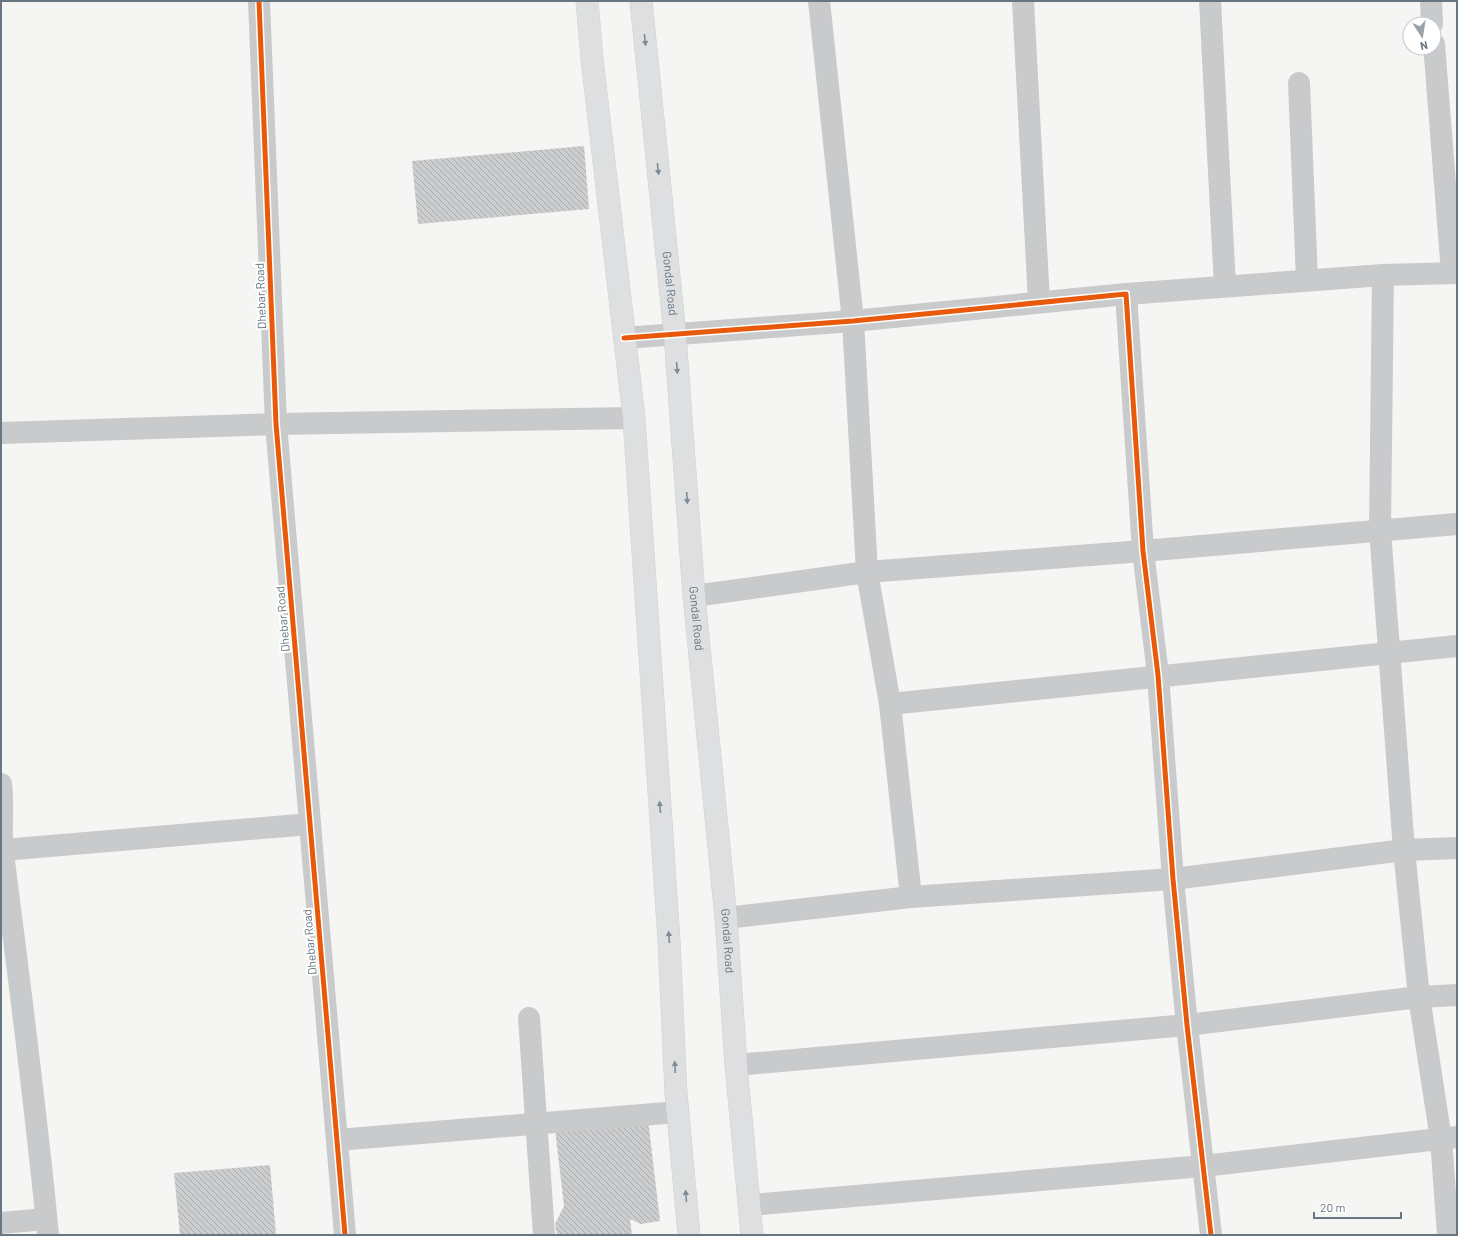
<svg xmlns="http://www.w3.org/2000/svg" width="1458" height="1236" font-family="Barlow,sans-serif">
<defs>
<pattern id="building-back-hatch" width="6" height="6" patternUnits="userSpaceOnUse"><rect width="6" height="6" fill="#cccdce"/><path d="M-1 5l2 2M0 0l6 6M5-1l2 2" fill="none" stroke="#a9abad"/></pattern>
</defs>
<rect width="100%" height="100%" fill="#f5f5f4"/>
<g fill="url(#building-back-hatch)">
<polygon points="584,146 589,209 418,224 412,161"/>
<polygon points="648,1119 660,1221 641,1224 630,1219 632,1235 557,1235 555,1224 564,1206 555,1129"/>
<polygon points="270,1165 276,1235 180,1235 174,1173"/>
</g>
<g fill="none" stroke-linecap="round" stroke-linejoin="round">
<g stroke="#d2d2d2" stroke-width="23">
<g id="secondary">
<polyline points="587,1 592,59 634,418 669,941 676,1093 689,1235"/>
<path id="s1" d="M641,1L675,335L694,596L726,918L736,1065L752,1235"/>
</g>
</g>
<g stroke="#c9cacb" stroke-width="22">
<polyline points="819,1 853,321 867,572 890,704 911,897"/>
<polyline points="1023,1 1039,302"/>
<polyline points="1210,1 1225,286"/>
<polyline points="1431,1 1432,24"/>
<polyline points="1434,44 1452,273"/>
<polyline points="1299,83 1307,280"/>
<polyline points="1383,275 1380,530 1404,850 1419,997 1441,1139 1448,1235"/>
<polyline points="1126,294 1383,275 1457,273"/>
<polyline points="624,338 853,321 1126,294 1143,551 1158,675 1173,879 1187,1025 1211,1235"/>
<polyline points="1,433 276,424 634,418"/>
<polyline points="694,596 867,572 1143,551 1457,524"/>
<polyline points="890,704 1457,646"/>
<path d="M1,784C4,807 0,830 3,853C19,980 36,1107 48,1235"/>
<polyline points="3,850 310,824"/>
<polyline points="726,918 911,897 1173,879 1404,850 1457,848"/>
<polyline points="529,1018 544,1235"/>
<polyline points="736,1065 1187,1025 1419,997 1457,995"/>
<polyline points="337,1140 678,1112"/>
<polyline points="750,1205 1203,1166 1457,1137"/>
<polyline points="1,1223 46,1219"/>
</g>
<polyline stroke="#c9cacb" stroke-width="22" points="259,1 276,424 345,1235"/>
<use href="#secondary" stroke="#dedfe0" stroke-width="22"/>
<g stroke="#fff" stroke-width="8">
<g id="cycleway">
<polyline points="259,1 276,424 345,1235"/>
<polyline points="624,338 853,321 1126,294 1143,551 1158,675 1173,879 1187,1025 1211,1235"/>
</g>
</g>
<use href="#cycleway" stroke="#e8590c" stroke-width="5"/>
</g>
<defs><path id="oneway-solid" d="M-6-.8H1V-3.2L6.5 0L1 3.2V.8H-6Z"/></defs>
<g fill="#7f8b94">
<use href="#oneway-solid" transform="translate(645 40) rotate(84)"/>
<use href="#oneway-solid" transform="translate(658 169) rotate(84)"/>
<use href="#oneway-solid" transform="translate(677 368) rotate(86)"/>
<use href="#oneway-solid" transform="translate(687 498) rotate(86)"/>
<use href="#oneway-solid" transform="translate(660 807) rotate(-94)"/>
<use href="#oneway-solid" transform="translate(669 937) rotate(-94)"/>
<use href="#oneway-solid" transform="translate(675 1067) rotate(-93)"/>
<use href="#oneway-solid" transform="translate(686 1196) rotate(-95)"/>
</g>
<g text-anchor="middle" stroke-width="4" stroke-linejoin="round" paint-order="stroke">
<g font-size="12" fill="#677681" stroke="#fff">
<text dy="4" stroke="none"><textPath href="#s1" startOffset="284">Gondal Road</textPath></text>
<text transform="translate(261 296) rotate(-92)" y="4">Dhebar Road</text>
<text dy="4" stroke="none"><textPath href="#s1" startOffset="620">Gondal Road</textPath></text>
<text transform="translate(283 619) rotate(-95)" y="4">Dhebar Road</text>
<text dy="4" stroke="none"><textPath href="#s1" startOffset="944">Gondal Road</textPath></text>
<text transform="translate(310 942) rotate(-95)" y="4">Dhebar Road</text>
</g>
</g>
<rect width="1458" height="1236" fill="none" stroke="#677681" stroke-width="4"/>
<g transform="translate(1422 36) rotate(168)"><circle r="19" fill="#ffffff" stroke="#c2c8cd"/>
<path d="M0-3L7 15L0 10L-7 15Z" fill="#99a2a9"/>
<text y="-6" font-size="11" font-weight="bold" text-anchor="middle" fill="#677681">N</text>
</g>
<path d="M1314 1212v6h87v-6" fill="none" stroke="#677681" stroke-width="2"/>
<text x="1320" y="1212" font-size="12" fill="#677681" stroke="#ffffff" stroke-width="3" paint-order="stroke">20 m</text>
</svg>
